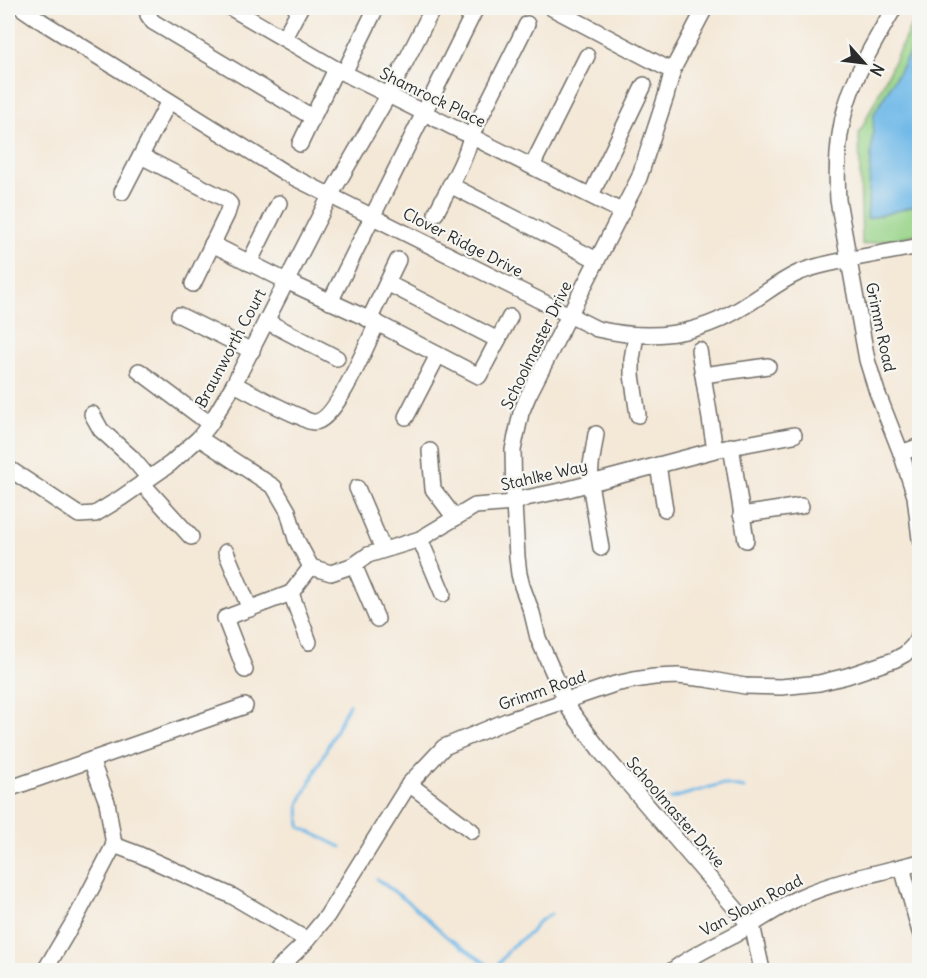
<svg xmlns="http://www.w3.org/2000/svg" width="927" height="978" font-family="Delius,sans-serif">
<rect width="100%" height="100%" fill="#f6f6f2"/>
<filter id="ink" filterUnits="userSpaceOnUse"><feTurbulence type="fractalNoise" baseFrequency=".0167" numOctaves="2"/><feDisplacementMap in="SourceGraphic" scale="12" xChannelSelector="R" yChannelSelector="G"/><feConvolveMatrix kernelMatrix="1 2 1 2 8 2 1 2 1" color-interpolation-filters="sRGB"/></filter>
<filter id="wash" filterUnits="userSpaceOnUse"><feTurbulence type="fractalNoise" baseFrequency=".008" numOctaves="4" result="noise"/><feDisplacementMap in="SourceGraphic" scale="24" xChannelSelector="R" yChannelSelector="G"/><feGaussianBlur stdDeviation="1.35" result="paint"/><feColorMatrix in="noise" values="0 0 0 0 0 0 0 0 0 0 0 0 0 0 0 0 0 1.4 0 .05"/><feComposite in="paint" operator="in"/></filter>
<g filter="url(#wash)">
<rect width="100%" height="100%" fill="#f4e8d7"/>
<polygon fill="#96d387" stroke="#607f59" stroke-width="1.5" points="919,9 919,234 862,245 859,134"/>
<polygon fill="#6fb9e8" stroke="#4d728a" stroke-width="1.5" points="919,37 919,205 867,219 874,114"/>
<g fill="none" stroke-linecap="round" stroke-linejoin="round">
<g stroke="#6fb9e8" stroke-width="3">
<polyline points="670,799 721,784 744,788"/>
<polyline points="341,847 300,827 299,804 349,704"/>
<polyline points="377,879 411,904 447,937 487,964 492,970"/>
<polyline points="494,970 512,946 530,933 538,922 551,914"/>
</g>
</g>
</g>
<g filter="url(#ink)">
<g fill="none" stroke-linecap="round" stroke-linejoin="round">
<g stroke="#716d67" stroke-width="18">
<g id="minor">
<path d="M22,8L41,21L287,174L597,329C650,341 697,336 743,307C762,296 778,282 798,273C816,265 837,262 856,258C877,254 898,250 920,246"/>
<polyline points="147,8 148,15 153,22 312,117"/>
<polyline points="231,8 336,69 623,212"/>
<polyline points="552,8 672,71"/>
<polyline points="705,8 673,69 666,96 639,178 528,396 521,413 513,450 514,503 517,557 519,574 522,586 532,613 538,638 570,710 603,754 753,929 762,970"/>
<path d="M894,8C877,38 857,70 847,103C837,135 836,167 838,200L867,360L877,392L901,453L915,496L920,539"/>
<polyline points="284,38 300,8"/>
<polyline points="344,73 376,8"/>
<polyline points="300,144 336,69"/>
<polyline points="141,156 225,199 230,204 227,214 193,284"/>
<polyline points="532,166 587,56"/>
<polyline points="450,185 597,260"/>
<polyline points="122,192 169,101"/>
<polyline points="591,195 644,85"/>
<path d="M436,213C448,188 465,163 471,136L527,24"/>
<polyline points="212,244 286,281 377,323 479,376 510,317"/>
<polyline points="249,263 279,203"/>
<polyline points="387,283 498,340"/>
<polyline points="330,302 476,8"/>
<polyline points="179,315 252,351"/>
<polyline points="369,320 398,260"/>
<polyline points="266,321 337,358"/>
<polyline points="636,335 632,359 632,375 638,415"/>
<polyline points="699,350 715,450"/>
<polyline points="139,371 210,424"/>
<polyline points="703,375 768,366"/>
<path d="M234,384C256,395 278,408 301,417C304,419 310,422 314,422C335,423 368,342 377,323"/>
<polyline points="92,414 101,430 131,457 149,478"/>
<polyline points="406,417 438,355"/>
<polyline points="596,434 591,465 590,483 601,548"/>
<polyline points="199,438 274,487 288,511 296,539 311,567 331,573 354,565 368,555 420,539 475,506 514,503 526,498 565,490 715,450 794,435"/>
<polyline points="731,446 746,540"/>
<polyline points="430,451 433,489 455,518"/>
<polyline points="901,453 920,446"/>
<polyline points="658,465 665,509"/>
<polyline points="8,468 79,515 95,514 121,498 170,464 199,438 210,424 234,384 330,196 389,94 433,8"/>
<polyline points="142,483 191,537"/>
<polyline points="357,488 383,549"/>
<polyline points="741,515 801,506"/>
<polyline points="420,539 443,594"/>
<polyline points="226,552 250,609"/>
<polyline points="354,565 377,619"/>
<polyline points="309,642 291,593 311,567"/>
<polyline points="245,670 225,618 291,593"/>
<polyline points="409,784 472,831"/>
<polyline points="8,789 245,706"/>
<polyline points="114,845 138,854 232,896 307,940"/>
<polyline points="902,867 920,932"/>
<polyline points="45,970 77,916 114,845 107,802 91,760"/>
<polyline points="277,970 303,945 327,916 409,784 444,747 509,720 615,684 634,680 654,677 678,676 706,679 745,686 781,687 819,683 847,676 894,660 905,654 913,646 920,635"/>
<path d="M673,970C692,955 715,945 736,934C758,922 778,907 800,897C838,880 880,873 920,862"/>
</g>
</g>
<use href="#minor" stroke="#fff" stroke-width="15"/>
</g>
</g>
<g text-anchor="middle" stroke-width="4.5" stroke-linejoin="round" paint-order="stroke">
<g font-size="16" fill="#2b2b2b" stroke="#f6f6f2">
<text transform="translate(433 97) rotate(26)" y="6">Shamrock Place</text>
<text transform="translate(463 242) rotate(27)" y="6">Clover Ridge Drive</text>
<text transform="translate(881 327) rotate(78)" y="6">Grimm Road</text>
<text transform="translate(536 345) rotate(-64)" y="6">Schoolmaster Drive</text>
<text transform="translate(230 348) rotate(-62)" y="6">Braunworth Court</text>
<text transform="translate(544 475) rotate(-13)" y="6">Stahlke Way</text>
<text transform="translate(542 690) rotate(-19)" y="6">Grimm Road</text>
<text transform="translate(676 812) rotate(49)" y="6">Schoolmaster Drive</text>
<text transform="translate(751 905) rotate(-28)" y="6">Van Sloun Road</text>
</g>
</g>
<rect width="927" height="978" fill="none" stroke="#f6f6f2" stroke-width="30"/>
<g transform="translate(864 63) rotate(118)" stroke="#f6f6f2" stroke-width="4.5" paint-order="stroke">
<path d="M0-4.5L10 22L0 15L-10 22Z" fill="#2b2b2b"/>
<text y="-9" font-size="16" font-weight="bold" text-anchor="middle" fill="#2b2b2b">N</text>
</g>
</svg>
